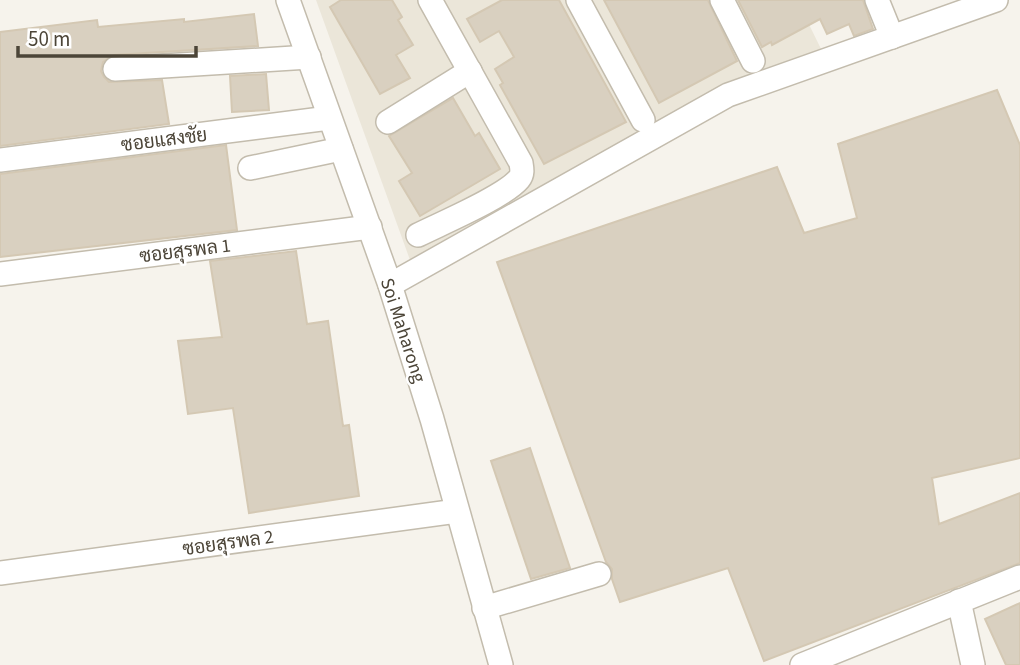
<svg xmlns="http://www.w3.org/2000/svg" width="1020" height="665" font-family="'Source Sans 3',Sarabun,sans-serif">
<rect width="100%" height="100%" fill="#f6f3ec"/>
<polygon fill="#ebe6d9" points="316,0 797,0 823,53 729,81 410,260"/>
<g fill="#d9d0c0" stroke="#d4c8b3" stroke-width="2">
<polygon points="341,0 392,0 402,17 398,20 413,45 396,55 410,78 380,94 330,7"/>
<polygon points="502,0 559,0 626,122 544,164 500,85 503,83 495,69 514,57 499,31 480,42 467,19"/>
<polygon points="604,0 708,0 737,61 659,103"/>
<polygon points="738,0 863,0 873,29 854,36 849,24 827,34 820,19 772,45 771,42 762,47"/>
<polygon points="254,14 258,46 114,55 103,62 101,71 104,77 109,82 162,80 169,124 0,146 0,32 97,20 98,27 184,19 184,22"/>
<polygon points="266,74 269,110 232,112 230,76"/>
<polygon points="997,90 1020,145 1020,458 932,478 939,524 1020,493 1020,563 764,661 728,568 620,602 612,579 612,569 606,562 497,262 777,167 804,233 857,218 838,144"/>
<polygon points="453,98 475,136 479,133 500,169 420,216 399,181 412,173 389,136"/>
<polygon points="226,145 237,230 0,257 0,174"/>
<polygon points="296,251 307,324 328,321 343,426 349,425 359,496 249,513 233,408 188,414 178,341 222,337 210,261"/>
<polygon points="530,448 570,568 531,579 491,461"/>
<polygon points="1020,603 1020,665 1006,665 985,619"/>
</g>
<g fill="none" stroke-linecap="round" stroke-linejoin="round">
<g stroke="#c3bcad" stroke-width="26">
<g id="minor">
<polyline points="288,0 390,285 432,419 501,665"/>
<polyline points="578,0 643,120"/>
<polyline points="722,0 753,61"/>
<polyline points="877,0 892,37"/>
<polyline points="115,69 309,57"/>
<polyline points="388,122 470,71"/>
<polyline points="0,160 329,118"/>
<polyline points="250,168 341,149"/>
<path d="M418,235C442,223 504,197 519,179C523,174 522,169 521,163L430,0"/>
<polyline points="0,274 370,227"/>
<polyline points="390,285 728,95 996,0"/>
<polyline points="0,573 457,511"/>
<polyline points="959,601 973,665"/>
<polyline points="484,608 599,574"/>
<polyline points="802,665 1020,577"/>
</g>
</g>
<use href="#minor" stroke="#fff" stroke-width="23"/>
</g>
<g text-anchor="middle" stroke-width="5" stroke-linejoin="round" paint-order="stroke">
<g font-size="19" fill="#4c4538" stroke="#fff">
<text transform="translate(164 139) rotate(-7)" y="7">ซอยแสงชัย</text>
<text transform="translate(185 250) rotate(-7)" y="7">ซอยสุรพล 1</text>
<text transform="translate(404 330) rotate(72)" y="7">Soi Maharong</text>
<text transform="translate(228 542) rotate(-8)" y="7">ซอยสุรพล 2</text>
</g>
</g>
<path d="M18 46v10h178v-10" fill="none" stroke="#4c4538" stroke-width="3.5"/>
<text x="28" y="46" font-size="21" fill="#4c4538" stroke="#ffffff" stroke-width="5" paint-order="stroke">50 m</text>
</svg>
